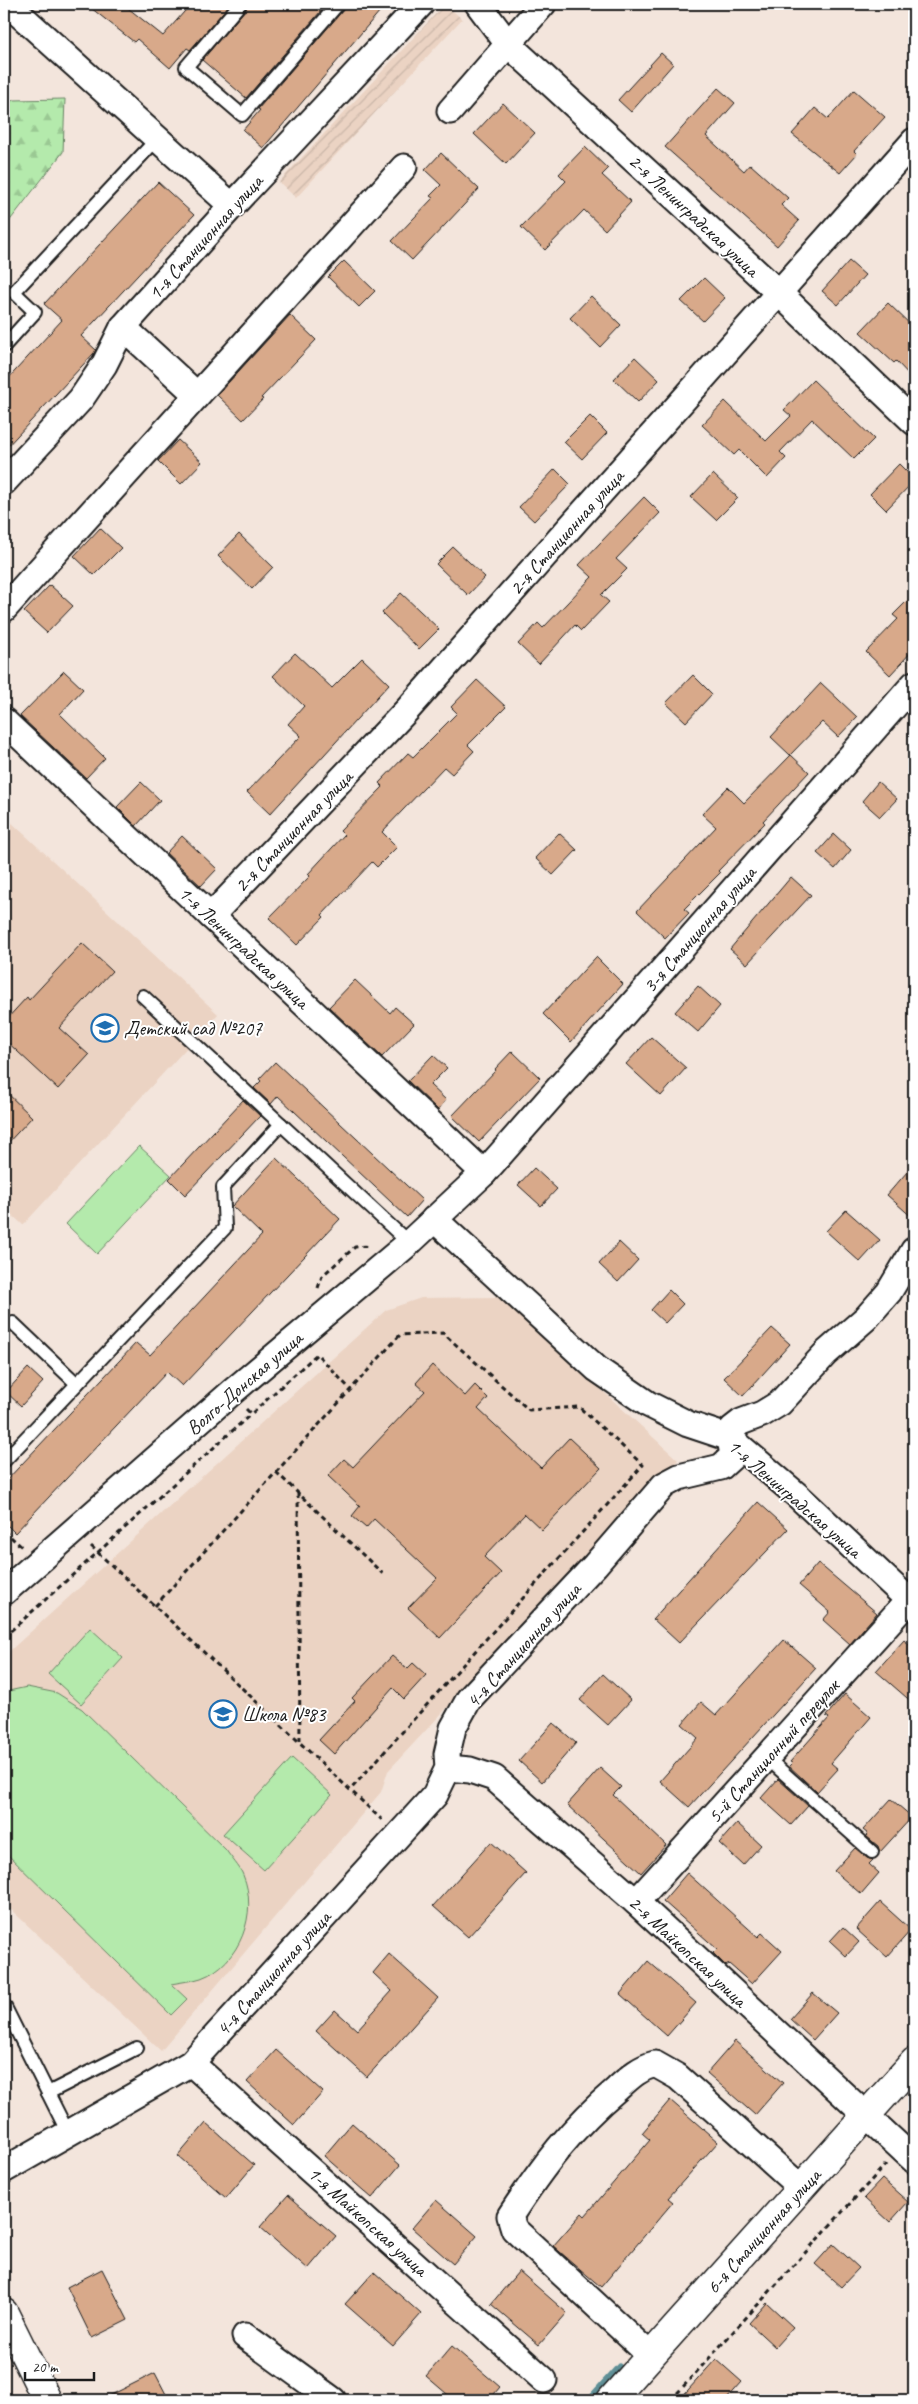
<svg xmlns="http://www.w3.org/2000/svg" width="918" height="2404" font-family="Caveat,sans-serif">
<defs>
<pattern id="industrial-furrows" width="10" height="10" patternUnits="userSpaceOnUse" patternTransform="scale(1.25)"><rect width="10" height="10" fill="#ebd3c3"/><path d="M-1 1l2-2M0 10L10 0M9 11l2-2" fill="none" stroke="#c9b5a7"/></pattern>
<pattern id="forest-firs" width="22" height="20" patternUnits="userSpaceOnUse" patternTransform="scale(1.25)"><rect width="22" height="20" fill="#b4eaac"/><path d="M5 1l3.5 6h-7zM16 11l3.5 6h-7z" fill="#9ac893"/></pattern>
</defs>
<rect width="100%" height="100%" fill="#f3e5dc"/>
<filter id="ink" filterUnits="userSpaceOnUse"><feTurbulence type="fractalNoise" baseFrequency=".02" numOctaves="2"/><feDisplacementMap in="SourceGraphic" scale="10" xChannelSelector="R" yChannelSelector="G"/><feConvolveMatrix kernelMatrix="1 2 1 2 8 2 1 2 1" color-interpolation-filters="sRGB"/></filter>
<g filter="url(#ink)">
<g fill="#ebd3c3">
<polygon points="11,822 218,1014 23,1225 11,1214 4,1222 4,830"/>
<polygon points="500,1297 678,1460 388,1771 381,1792 161,2051 4,1903 4,1656 386,1310 421,1298"/>
</g>
<polygon fill="url(#industrial-furrows)" points="445,4 462,19 296,198 279,182"/>
<g fill="#b4eaac" stroke="#688364">
<polygon points="139,1146 171,1175 97,1254 66,1224"/>
<polygon points="90,1628 123,1658 81,1704 48,1674"/>
<path d="M27,1687L57,1693L82,1709L226,1850C231,1858 240,1867 243,1875C259,1912 240,1964 201,1978C192,1981 181,1982 171,1984L187,1999L171,2015L4,1851V1692Z"/>
<polygon points="292,1758 332,1795 264,1870 223,1834"/>
</g>
<polygon fill="url(#forest-firs)" stroke="#688364" points="65,99 63,152 4,228 4,109 13,100"/>
<g fill="none" stroke-linecap="round" stroke-linejoin="round">
<polyline stroke="#5f8f96" stroke-width="7" points="589,2400 619,2367"/>
</g>
<g fill="#d8a98a" stroke="#1c1c1c">
<polygon points="86,4 123,4 163,36 191,4 230,4 190,50 187,48 170,68 137,39 134,42"/>
<polygon points="248,4 327,4 246,98 202,60 246,9"/>
<polygon points="346,4 386,4 263,148 243,130 260,110 258,109 344,9"/>
<polygon points="661,53 673,64 631,112 618,100"/>
<polygon points="718,88 735,103 706,136 744,171 750,164 788,198 781,205 799,221 777,246 665,147"/>
<polygon points="854,90 885,117 854,151 857,154 840,173 792,134 815,108 828,119"/>
<polygon points="503,103 535,133 506,164 474,134"/>
<polygon points="585,147 608,169 602,175 631,202 605,230 584,210 545,250 521,227 566,181 559,174"/>
<polygon points="441,153 479,189 412,260 392,241 433,198 430,196 441,185 425,170"/>
<polygon points="158,182 194,215 81,336 96,350 94,353 4,450 4,383 62,320 44,304"/>
<polygon points="344,261 375,291 359,307 328,277"/>
<polygon points="849,261 865,275 838,305 822,291"/>
<polygon points="704,278 725,298 703,321 681,301"/>
<polygon points="591,296 621,325 600,347 570,318"/>
<polygon points="888,303 914,328 914,380 896,361 894,363 860,332"/>
<polygon points="290,315 316,340 261,398 263,399 243,420 217,395"/>
<polygon points="635,357 659,380 638,402 614,379"/>
<polygon points="813,380 874,439 854,459 812,419 780,452 786,458 767,478 739,450 734,455 702,425 725,401 766,441 791,416 784,410"/>
<polygon points="590,416 607,433 582,459 564,442"/>
<polygon points="178,440 202,462 181,484 158,461"/>
<polygon points="899,464 914,479 914,481 886,510 870,494"/>
<polygon points="555,469 570,484 534,521 519,507"/>
<polygon points="713,474 738,498 716,520 691,497"/>
<polygon points="644,497 660,513 616,559 627,569 601,595 609,602 581,631 575,625 539,664 518,644 538,623 543,628 592,577 579,565"/>
<polygon points="100,528 121,548 94,575 74,556"/>
<polygon points="239,534 273,567 252,589 218,556"/>
<polygon points="453,547 485,577 468,595 436,564"/>
<polygon points="50,585 73,606 47,633 24,612"/>
<polygon points="401,593 439,629 419,649 382,613"/>
<polygon points="914,594 914,649 890,675 866,652 898,619 893,615"/>
<polygon points="295,653 332,688 362,658 389,684 270,814 247,792 301,736 288,724 304,706 273,676"/>
<polygon points="64,671 83,689 60,714 105,758 86,778 20,716"/>
<polygon points="693,675 712,694 686,722 666,703"/>
<polygon points="477,680 506,707 468,745 474,751 452,774 444,767 382,832 397,847 377,867 372,862 322,915 324,917 297,945 269,918 310,876 308,874 344,835 340,831 383,787 379,783 408,753 413,757 457,713 451,707"/>
<polygon points="821,683 857,717 838,737 822,722 790,755 771,737"/>
<polygon points="791,755 809,772 763,821 765,823 718,871 720,873 684,909 689,913 665,938 637,911 716,827 702,814 728,787 744,803"/>
<polygon points="141,782 160,800 136,826 117,807"/>
<polygon points="878,782 897,799 880,817 862,801"/>
<polygon points="559,833 577,850 553,875 535,858"/>
<polygon points="834,834 851,850 835,869 817,853"/>
<polygon points="182,836 217,869 201,886 166,853"/>
<polygon points="791,877 811,895 747,964 730,949"/>
<polygon points="82,943 112,971 59,1028 89,1055 58,1089 4,1039 4,1022 27,997 29,1000"/>
<polygon points="596,957 623,984 571,1042 543,1014"/>
<polygon points="355,980 390,1013 395,1007 414,1024 382,1057 329,1007"/>
<polygon points="698,986 720,1006 698,1032 675,1012"/>
<polygon points="651,1037 686,1068 661,1096 626,1064"/>
<polygon points="512,1051 540,1078 479,1142 452,1116 496,1070 495,1069"/>
<polygon points="433,1055 447,1068 430,1085 446,1100 438,1110 408,1081"/>
<polygon points="275,1062 422,1200 407,1217 278,1096 271,1104 254,1088 261,1081 259,1079"/>
<polygon points="4,1090 32,1117 4,1147"/>
<polygon points="243,1100 260,1116 185,1195 169,1179"/>
<polygon points="276,1158 340,1219 182,1386 167,1372 15,1533 4,1522 4,1483 136,1343 150,1355 262,1235 232,1206"/>
<polygon points="914,1164 914,1219 887,1195"/>
<polygon points="534,1168 557,1189 541,1206 518,1185"/>
<polygon points="846,1210 880,1240 860,1262 826,1231"/>
<polygon points="619,1242 638,1260 618,1282 599,1264"/>
<polygon points="669,1290 683,1304 665,1323 651,1310"/>
<polygon points="772,1328 790,1344 743,1396 724,1378"/>
<polygon points="432,1365 465,1396 475,1385 488,1398 478,1409 541,1468 569,1438 601,1468 542,1530 525,1514 484,1557 501,1573 440,1638 408,1608 437,1578 374,1519 366,1528 352,1516 360,1506 328,1476 344,1459 353,1467 425,1391 416,1383"/>
<polygon points="28,1368 43,1382 21,1406 6,1392"/>
<polygon points="758,1502 788,1529 679,1643 653,1619"/>
<polygon points="818,1563 877,1613 850,1644 823,1620 830,1612 799,1585"/>
<polygon points="784,1640 816,1668 689,1807 660,1781 698,1738 682,1724 701,1702 716,1715"/>
<polygon points="904,1640 914,1649 914,1704 876,1671"/>
<polygon points="392,1656 407,1669 413,1663 426,1675 404,1699 393,1688 334,1754 319,1740 355,1701 352,1698"/>
<polygon points="603,1674 631,1700 608,1725 580,1700"/>
<polygon points="845,1694 871,1717 831,1763 838,1769 817,1792 789,1766 792,1763 790,1762 829,1718 826,1716"/>
<polygon points="553,1723 576,1743 542,1782 519,1761"/>
<polygon points="600,1768 621,1787 613,1795 666,1845 641,1873 567,1805"/>
<polygon points="778,1779 808,1806 791,1825 761,1798"/>
<polygon points="891,1799 912,1817 880,1852 878,1846 866,1836 868,1834 863,1830"/>
<polygon points="737,1823 761,1845 743,1865 719,1843"/>
<polygon points="491,1842 526,1873 468,1937 433,1906"/>
<polygon points="855,1848 867,1858 873,1860 869,1864 879,1873 861,1894 834,1871"/>
<polygon points="687,1873 758,1937 762,1933 782,1951 752,1984 729,1964 726,1966 713,1953 717,1949 663,1901"/>
<polygon points="880,1902 911,1930 887,1957 856,1929"/>
<polygon points="843,1927 859,1942 846,1956 830,1941"/>
<polygon points="389,1954 438,1998 367,2077 316,2031 335,2010 357,2030 392,1991 373,1973"/>
<polygon points="648,1961 696,2003 667,2036 620,1994"/>
<polygon points="813,1993 837,2013 813,2040 790,2019"/>
<polygon points="735,2041 783,2083 755,2115 707,2073"/>
<polygon points="276,2050 323,2092 294,2125 247,2082"/>
<polygon points="670,2100 718,2142 668,2198 673,2202 601,2287 553,2246 582,2213 585,2216 650,2140 642,2133"/>
<polygon points="206,2123 254,2165 226,2198 178,2156"/>
<polygon points="352,2123 400,2165 372,2198 324,2156"/>
<polygon points="882,2179 908,2202 890,2222 864,2198"/>
<polygon points="288,2195 336,2236 308,2269 260,2227"/>
<polygon points="436,2200 477,2236 453,2264 412,2228"/>
<polygon points="833,2244 859,2268 841,2287 815,2264"/>
<polygon points="102,2269 128,2320 92,2338 67,2287"/>
<polygon points="519,2271 567,2313 539,2345 491,2304"/>
<polygon points="374,2272 421,2314 393,2346 345,2304"/>
<polygon points="767,2303 793,2327 775,2347 749,2323"/>
<polygon points="452,2346 500,2387 489,2400 454,2400 426,2376"/>
<polygon points="716,2359 742,2382 726,2400 679,2400"/>
<polygon points="155,2373 169,2400 101,2400"/>
</g>
<g fill="none" stroke-linecap="round" stroke-linejoin="round">
<g stroke="#1c1c1c" stroke-width="16">
<g id="service">
<polyline points="240,4 186,67 242,115 338,4"/>
<polyline points="4,346 35,312 14,292 156,140"/>
<polyline points="143,996 409,1243"/>
<polyline points="13,1323 77,1384"/>
<polyline points="4,1461 225,1228 223,1187 281,1124"/>
<polyline points="767,1758 872,1852"/>
<polyline points="4,2005 68,2133"/>
<polyline points="48,2093 137,2048"/>
</g>
</g>
<g stroke="#1c1c1c" stroke-width="29">
<g id="minor">
<polyline points="8,4 232,206"/>
<polyline points="478,4 508,44 779,293 914,422"/>
<polyline points="450,111 543,4"/>
<polyline points="123,327 197,395"/>
<polyline points="4,482 81,399 104,365 123,327 232,206 421,4"/>
<polyline points="4,609 404,167"/>
<polyline points="4,721 484,1173"/>
<polyline points="211,916 408,709 914,141"/>
<polyline points="434,1219 597,1369 648,1404 688,1424 730,1438 798,1496 914,1605"/>
<polyline points="4,1592 232,1392 409,1243 484,1173 914,684"/>
<polyline points="448,1768 470,1770 494,1778 636,1902 914,2160"/>
<polyline points="636,1902 909,1600"/>
<polyline points="191,2063 544,2380"/>
<polyline points="4,2170 191,2063 435,1795 448,1768 447,1754 453,1728 469,1699 595,1565 664,1485 679,1477 721,1467 733,1456 730,1438 732,1429 741,1422 762,1414 780,1403 826,1353 866,1318 889,1292 914,1250"/>
<polyline points="245,2336 333,2400"/>
<path d="M651,2356L514,2229L510,2216C542,2167 572,2127 617,2089C629,2078 639,2068 655,2064L678,2077L801,2188"/>
</g>
</g>
<g stroke="#1c1c1c" stroke-width="31">
<polyline id="tertiary" points="4,2313 47,2400"/>
</g>
<g stroke="#1c1c1c" stroke-width="31">
<polyline id="secondary" points="611,2400 914,2062"/>
</g>
<g stroke="#1c1c1c" stroke-width="3" stroke-dasharray="5 4" stroke-linecap="butt">
<polyline points="318,1288 322,1276 355,1247 368,1246"/>
<polyline points="246,1409 251,1414 317,1354 351,1390"/>
<polyline points="276,1472 383,1574"/>
<polyline points="298,1493 300,1742"/>
<polyline points="4,1531 22,1547"/>
<polyline points="91,1546 382,1820"/>
<polyline points="155,1606 400,1335 443,1333 529,1410 579,1407 643,1465 350,1790"/>
<polyline points="4,1637 251,1414"/>
<polyline points="671,2400 886,2164"/>
</g>
<use href="#service" stroke="#fff" stroke-width="12"/>
<use href="#minor" stroke="#fff" stroke-width="25"/>
<use href="#tertiary" stroke="#fff" stroke-width="28"/>
<use href="#secondary" stroke="#fff" stroke-width="28"/>
</g>
</g>
<defs>
<g id="school-ring" transform="scale(1.4375)"><circle r="9.5" fill="#fff" stroke="#1f6fb2" stroke-width="1.5"/><path d="M0-5L7-2L0 1L-7-2ZM-4 1L0 2.5L4 1V4Q0 6-4 4Z" fill="#1f6fb2"/></g>
</defs>
<g fill-rule="evenodd">
<use href="#school-ring" x="105" y="1028"/>
<use href="#school-ring" x="223" y="1714"/>
</g>
<g text-anchor="middle" stroke-width="4" stroke-linejoin="round" paint-order="stroke">
<g font-size="20" fill="#1c1c1c" stroke="#fff">
<text transform="translate(694 215) rotate(43)" y="7">2-я Ленинградская улица</text>
<text transform="translate(205 237) rotate(-48)" y="7">1-я Станционная улица</text>
<text transform="translate(566 532) rotate(-48)" y="7">2-я Станционная улица</text>
<text transform="translate(293 831) rotate(-46)" y="7">2-я Станционная улица</text>
<text transform="translate(699 929) rotate(-49)" y="7">3-я Станционная улица</text>
<text transform="translate(244 947) rotate(43)" y="7">1-я Ленинградская улица</text>
<text transform="translate(244 1383) rotate(-41)" y="7">Волго-Донская улица</text>
<text transform="translate(795 1498) rotate(41)" y="7">1-я Ленинградская улица</text>
<text transform="translate(523 1645) rotate(-48)" y="7">4-я Станционная улица</text>
<text transform="translate(773 1751) rotate(-48)" y="7">5-й Станционный переулок</text>
<text transform="translate(688 1951) rotate(43)" y="7">2-я Майкопская улица</text>
<text transform="translate(273 1973) rotate(-48)" y="7">4-я Станционная улица</text>
<text transform="translate(368 2221) rotate(42)" y="7">1-я Майкопская улица</text>
<text transform="translate(763 2231) rotate(-48)" y="7">6-я Станционная улица</text>
</g>
<g font-size="20" fill="#1c1c1c" stroke="#fff" text-anchor="start">
<text x="124" y="1035">Детский сад №207</text>
<text x="242" y="1721">Школа №83</text>
</g>
</g>
<rect width="918" height="2404" fill="none" stroke="#fff" stroke-width="20"/>
<rect x="10" y="10" width="898" height="2384" fill="none" stroke="#1c1c1c" stroke-width="2" filter="url(#ink)"/>
<path d="M25 2372v8h69v-8" fill="none" stroke="#1c1c1c" stroke-width="2.5"/>
<text x="32" y="2372" font-size="15" fill="#1c1c1c" stroke="#ffffff" stroke-width="4" paint-order="stroke">20 m</text>
</svg>
